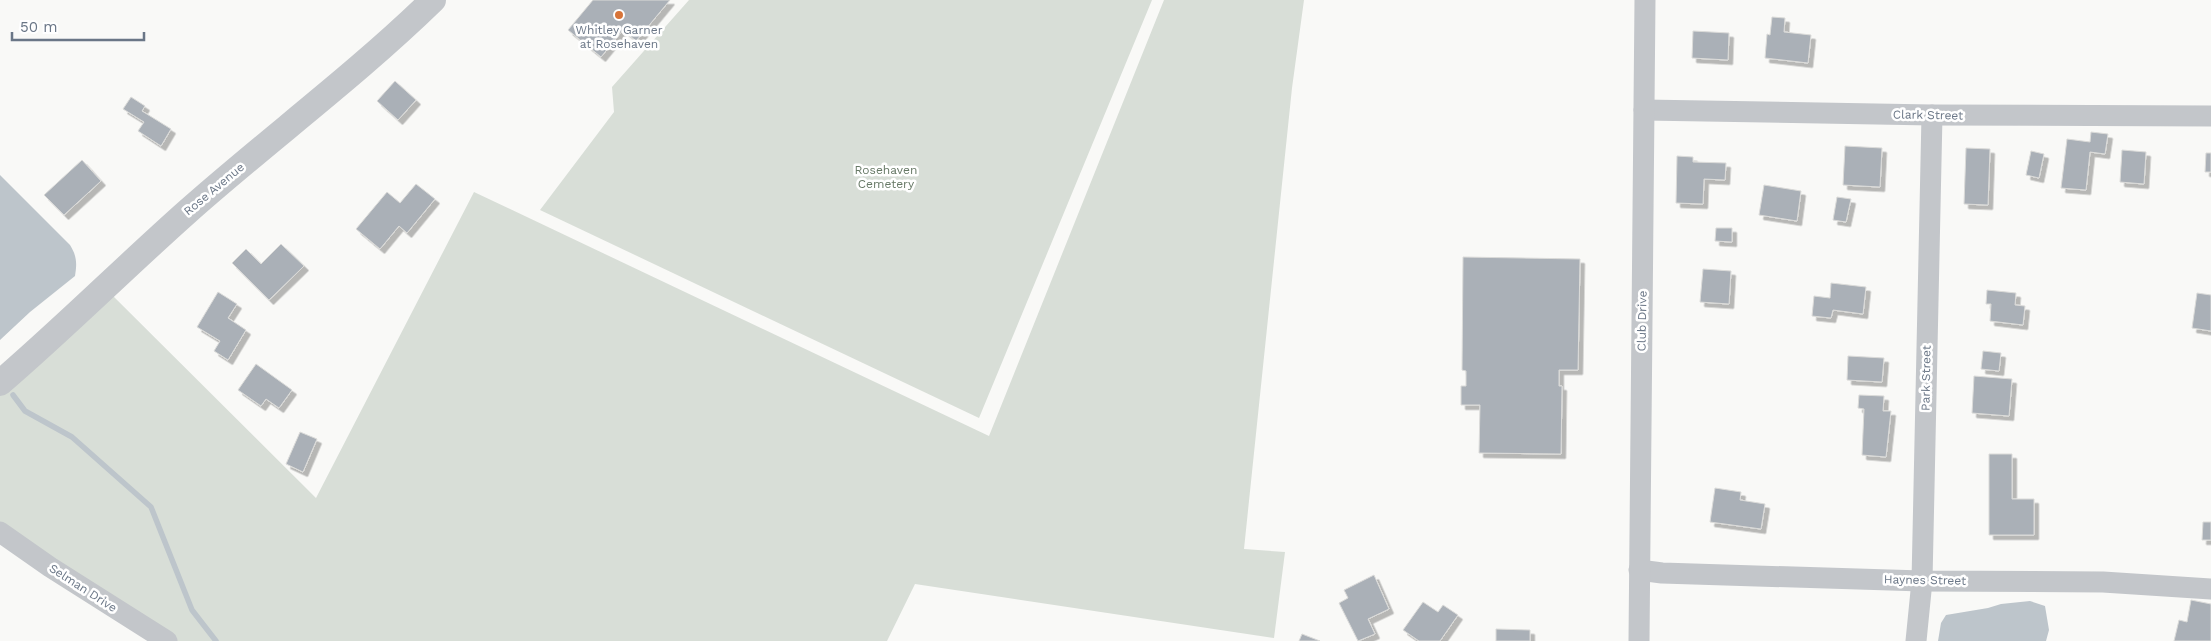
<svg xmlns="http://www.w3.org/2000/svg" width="2211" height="641" font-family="'Work Sans',sans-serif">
<defs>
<filter id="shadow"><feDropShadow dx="4.5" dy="4.5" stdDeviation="0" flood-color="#0004"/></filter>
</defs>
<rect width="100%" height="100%" fill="#f9f9f7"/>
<g fill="#d8ded7">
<polygon points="689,0 1152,0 979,418 540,210 614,112 612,87"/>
<polygon points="1164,0 1304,0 1292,88 1244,549 1285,552 1274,638 915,584 887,641 167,641 0,532 0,383 105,288 316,498 474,192 989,436"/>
</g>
<g fill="#bdc5cb">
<path d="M0,175L70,245C77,256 77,264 75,276L30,312L0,340Z"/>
<polygon points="2030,601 2045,606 2049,630 2046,641 1938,641 1941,623 1946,615 1988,608 2001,604"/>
</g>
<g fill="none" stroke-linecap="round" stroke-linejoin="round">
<polyline stroke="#bdc5cb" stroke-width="5.5" points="13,395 25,411 72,437 151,507 192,610 216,641"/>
</g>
<g fill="#aab0b7" stroke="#dbdbd9" filter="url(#shadow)">
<polygon points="593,0 670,0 636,41 623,30 601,57 568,30"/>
<polygon points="1772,17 1785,18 1784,32 1811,35 1808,63 1765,58 1767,34 1770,35"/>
<polygon points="1693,31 1729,33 1728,60 1692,58"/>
<polygon points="395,81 416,100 398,120 377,101"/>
<polygon points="131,97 145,106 142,111 171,129 161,146 138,131 144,122 123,109"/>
<polygon points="2091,132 2108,134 2105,154 2090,152 2086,190 2061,188 2067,139 2090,142"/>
<polygon points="1845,146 1882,148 1880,187 1843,185"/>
<polygon points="1966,148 1990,149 1988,205 1964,204"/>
<polygon points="2122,150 2146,152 2144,184 2120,182"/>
<polygon points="2031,151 2044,154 2039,178 2026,175"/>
<polygon points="2206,153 2211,153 2211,172 2205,172"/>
<polygon points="1677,156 1693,157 1693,162 1726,163 1725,180 1704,179 1703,204 1676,203"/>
<polygon points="82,160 101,181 64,215 44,195"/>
<polygon points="416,184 435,199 407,233 399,226 380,249 356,229 387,192 400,203"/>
<polygon points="1764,185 1801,191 1797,221 1759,215"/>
<polygon points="1837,197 1851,199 1846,222 1833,220"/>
<polygon points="1716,228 1732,228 1732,242 1715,241"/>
<polygon points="281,244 304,266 269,300 232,263 246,249 261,264"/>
<polygon points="1463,257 1580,259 1578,370 1559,370 1559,386 1562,386 1561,454 1479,453 1480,405 1461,405 1461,386 1466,386 1466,371 1462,370"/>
<polygon points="1703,269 1731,271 1729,304 1700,302"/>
<polygon points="1831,283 1866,287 1863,314 1833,310 1831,318 1812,316 1814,296 1830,298"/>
<polygon points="1987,290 2016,293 2015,305 2025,306 2023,325 1990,321 1991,304 1986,304"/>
<polygon points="218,292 237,304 228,318 246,330 228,360 214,351 220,341 197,327"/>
<polygon points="2197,293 2211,295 2211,331 2192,328"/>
<polygon points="1983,351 2001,353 1999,371 1981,369"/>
<polygon points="1848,356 1884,358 1882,382 1847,380"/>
<polygon points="256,364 292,390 279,408 266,399 261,406 238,390"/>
<polygon points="1974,376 2012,379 2009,416 1972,413"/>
<polygon points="1859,395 1884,396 1883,411 1891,411 1886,457 1862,455 1864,409 1858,408"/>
<polygon points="300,432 317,439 303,472 286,464"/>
<polygon points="1989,454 2012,454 2012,499 2034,499 2034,535 1989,535"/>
<polygon points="1715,488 1741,492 1740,500 1765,504 1761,529 1710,522"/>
<polygon points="2203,522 2211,522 2211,540 2202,540"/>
<polygon points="1374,575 1389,609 1368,619 1375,634 1358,641 1339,603 1348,598 1344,590"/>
<polygon points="2191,600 2211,604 2211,641 2174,641 2179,620 2187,622"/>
<polygon points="1423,602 1438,612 1443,605 1458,615 1440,641 1419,641 1403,630"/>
<polygon points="1496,629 1530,630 1530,641 1496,641"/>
<polygon points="1302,634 1320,641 1299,641"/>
</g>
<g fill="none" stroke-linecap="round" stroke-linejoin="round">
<g stroke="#c3c6ca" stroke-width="21">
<polyline points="1644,110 1932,115 2211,116"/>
<polyline points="0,532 50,567 167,641"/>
<polyline points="1639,570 1662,573 1922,581 2103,582 2211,589"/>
<polyline points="1639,641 1645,0"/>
<polyline points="1916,641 1922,581 1932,115"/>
</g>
<path stroke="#c3c6ca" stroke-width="26" d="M0,383C64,328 124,268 187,212C268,140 355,76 433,0"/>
</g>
<circle fill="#d77439" stroke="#fff" stroke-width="2" cx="619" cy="15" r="5"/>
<g text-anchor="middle" stroke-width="5" stroke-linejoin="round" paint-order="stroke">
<g font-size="12" fill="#6a7686" stroke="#fff">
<text x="619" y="34">Whitley Garner<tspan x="619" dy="14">at Rosehaven</tspan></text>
</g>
<g font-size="12" fill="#6a7686" stroke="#fff">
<text transform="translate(1928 115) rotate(1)" y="4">Clark Street</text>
<text transform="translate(214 189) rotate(-40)" y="4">Rose Avenue</text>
<text transform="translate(1642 321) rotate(-89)" y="4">Club Drive</text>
<text transform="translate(1926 378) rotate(-89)" y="4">Park Street</text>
<text transform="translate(1925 580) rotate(1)" y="4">Haynes Street</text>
<text transform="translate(83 588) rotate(33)" y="4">Selman Drive</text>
</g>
<g font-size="12" fill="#667865" stroke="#fff">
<text x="886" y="174">Rosehaven<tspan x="886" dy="14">Cemetery</tspan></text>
</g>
</g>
<path d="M12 32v8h132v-8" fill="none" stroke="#6a7686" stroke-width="2.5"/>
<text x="20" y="32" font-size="15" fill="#6a7686" stroke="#ffffff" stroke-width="4" paint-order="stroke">50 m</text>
</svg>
